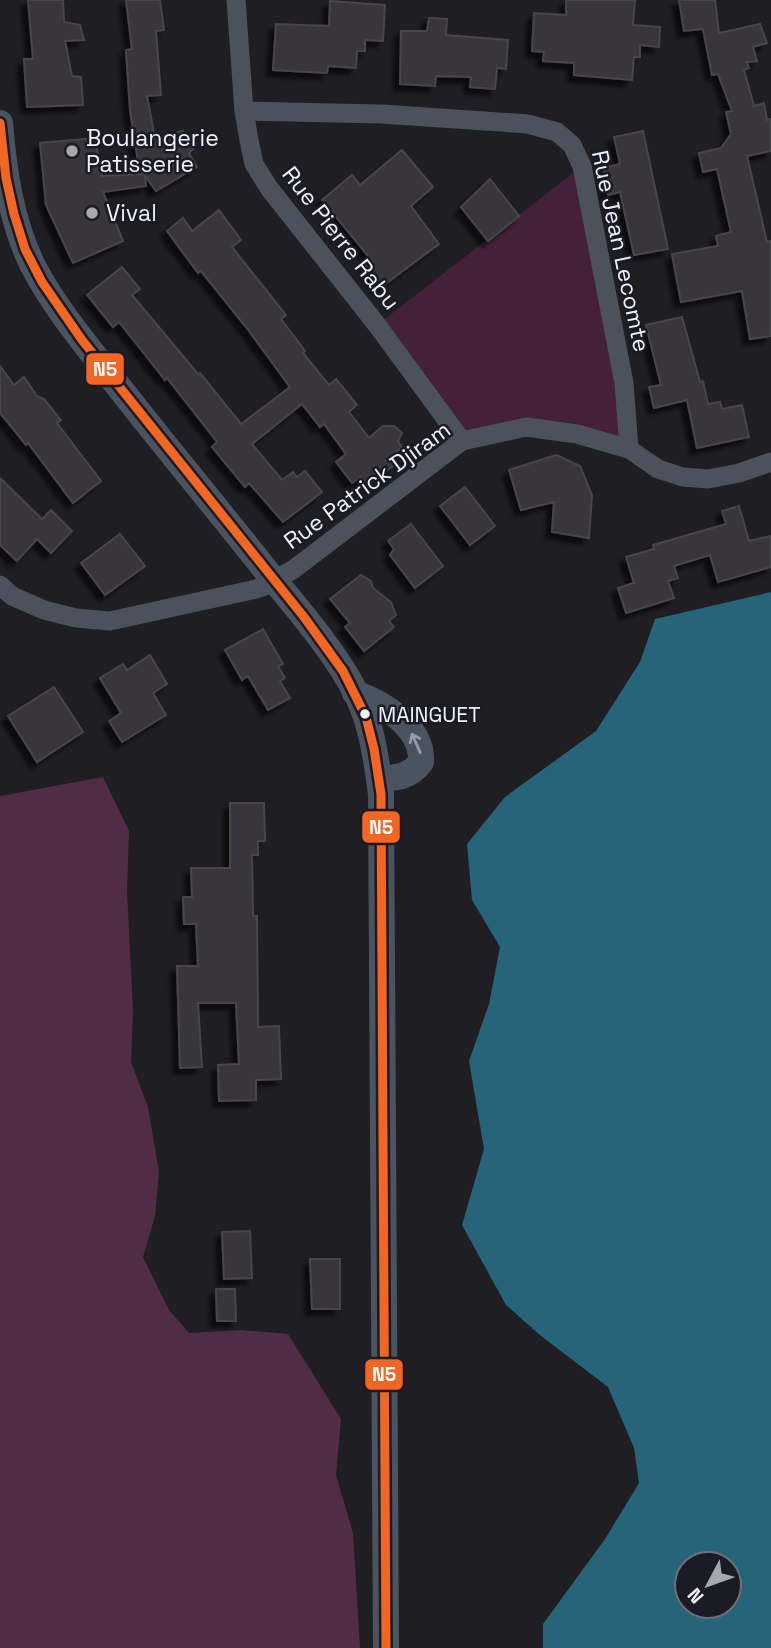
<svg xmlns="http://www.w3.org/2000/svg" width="771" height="1648" font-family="'Space Grotesk',sans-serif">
<defs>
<filter id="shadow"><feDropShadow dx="-6" dy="6" stdDeviation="2" flood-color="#0009"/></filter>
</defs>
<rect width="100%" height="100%" fill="#1e1e23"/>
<polygon fill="#442039" points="582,166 629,449 526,427 462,441 377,325"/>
<polygon fill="#522c46" points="103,777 129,831 127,891 133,1011 131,1062 148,1107 159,1172 155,1216 143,1257 169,1310 189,1333 241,1330 288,1334 341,1419 336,1475 353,1533 360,1648 0,1648 0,796"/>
<path fill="#266479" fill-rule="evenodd" d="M771,592V1648H543V1624L605,1539L639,1483L634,1448L608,1387L541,1336L506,1305L462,1225L484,1149L469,1061L489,1004L500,947L472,900L467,844L505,797L596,731L640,662L655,619ZM729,1564V1606H687V1564Z"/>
<g fill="#39343e" stroke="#47464a" stroke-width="2" filter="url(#shadow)">
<polygon points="28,0 63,0 64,22 80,25 84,40 65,41 72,76 81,77 83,105 27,107 24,59 33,59"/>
<polygon points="126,0 160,0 164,30 156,31 161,95 147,96 155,138 183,131 194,148 189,153 197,167 156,191 145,176 146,186 103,192 123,241 73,263 46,205 40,143 95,138 102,176 144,174 139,168 130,110 126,50 132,49"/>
<polygon points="566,0 635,0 633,25 660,27 659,47 640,45 640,57 634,57 632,80 574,75 574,63 543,61 544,52 532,51 534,13 566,15"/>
<polygon points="679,0 715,0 719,33 760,24 767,43 753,47 757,61 747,62 749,68 744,70 754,106 764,103 767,120 771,119 771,151 747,156 767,242 771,241 771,336 750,339 742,291 681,302 672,254 718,246 716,236 731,232 717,169 703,172 699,153 721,148 731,134 726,112 732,111 718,74 712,75 703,29 684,31"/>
<polygon points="330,1 385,5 383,41 365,40 365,51 357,51 356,68 328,66 327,73 273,70 276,24 329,26"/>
<polygon points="429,18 447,19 446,35 508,40 506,69 497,68 495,89 470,87 471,77 436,76 435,86 400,84 401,31 427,31"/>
<polygon points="643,131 668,249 634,255 620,192 608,195 603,168 620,164 614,137"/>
<polygon points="402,150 433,187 411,206 439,244 380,288 365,267 373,262 322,200 352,175 360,185"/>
<polygon points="490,179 519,216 488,241 461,207"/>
<polygon points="219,210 241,240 232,247 286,315 281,319 305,351 303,353 329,385 336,379 357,405 349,412 369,438 383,426 394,426 402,433 398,441 402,447 388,458 393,466 367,485 361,477 352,483 336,462 346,454 324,424 320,427 302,404 252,444 282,480 293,472 297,477 305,471 322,492 283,522 249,483 245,487 212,447 217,442 167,378 165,380 119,322 113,327 87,295 122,267 140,289 132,295 198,374 200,373 241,424 290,387 246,327 201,271 198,273 167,231 183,218 192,231"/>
<polygon points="682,317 700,382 703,381 708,404 720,402 722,409 742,405 749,437 697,448 687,400 654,408 649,387 661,385 646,325"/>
<polygon points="0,366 14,385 24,377 37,396 44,399 61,420 57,423 101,481 73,503 28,443 26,445 0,413"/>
<polygon points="556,455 580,466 592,495 589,538 552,532 554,502 521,510 509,470"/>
<polygon points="0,478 42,519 51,510 72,531 51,553 37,539 17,561 0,545"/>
<polygon points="465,487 495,526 470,545 440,506"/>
<polygon points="739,506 749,541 771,536 771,567 718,582 710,555 674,566 678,578 668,581 674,598 626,613 618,588 634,583 626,557 654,549 653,545 726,524 722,511"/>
<polygon points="411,524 443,566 415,588 390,555 394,549 388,541"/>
<polygon points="120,534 145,566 105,595 81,563"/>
<polygon points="361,575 371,581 373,588 391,602 396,615 389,621 394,627 364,651 345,627 350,623 330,599"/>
<polygon points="263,629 283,664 278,666 285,678 280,681 290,698 268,710 248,676 242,680 225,650"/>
<polygon points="150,655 167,684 153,693 166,715 122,742 109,721 121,713 100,678 123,664 127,670"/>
<polygon points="54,687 83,732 37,762 8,716"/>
<polygon points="230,803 264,803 265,841 258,841 258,855 252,855 253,916 257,916 258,1027 279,1026 281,1079 256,1080 256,1100 219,1101 218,1065 239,1064 236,1003 198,1003 202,1067 180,1068 177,966 198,966 196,924 184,924 183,897 192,897 191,868 230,868"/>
<polygon points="250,1231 252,1278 224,1279 222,1232"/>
<polygon points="310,1259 340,1259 340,1309 312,1309"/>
<polygon points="216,1289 235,1289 236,1321 217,1321"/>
</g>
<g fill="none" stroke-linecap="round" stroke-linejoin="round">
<g stroke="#4c525b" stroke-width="19">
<polyline points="236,0 244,111 249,140 254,164 269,188 377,325 462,441"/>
<polyline points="244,111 382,114 528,124 557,132 572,145 582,166 624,383 629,449"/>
<polyline points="0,585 12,596 44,610 76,618 110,621 256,589 267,585 294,569 462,441 526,427 577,434 629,449 658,469 683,477 708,479 739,473 771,462"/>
</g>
<g stroke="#4a5460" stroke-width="26">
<path d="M0,123C4,172 11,221 33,266C55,308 86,345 115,382C164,445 215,506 264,568C296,607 343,660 362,706C373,734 377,764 381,794L386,1648"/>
<path d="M355,693C383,703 423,727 421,762C410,777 396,778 379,779"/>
</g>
<g stroke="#1b1b26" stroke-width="14">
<polyline id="bus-1" points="0,123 6,178 14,214 25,249 42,282 82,340 304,617 343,671 366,717 374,749 381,794 386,1648"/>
</g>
<use href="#bus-1" stroke="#f26522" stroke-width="9"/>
</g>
<defs><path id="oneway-shaft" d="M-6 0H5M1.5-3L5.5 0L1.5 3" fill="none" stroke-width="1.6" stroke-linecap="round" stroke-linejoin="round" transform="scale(1.75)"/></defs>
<use stroke="#959ba5" href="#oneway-shaft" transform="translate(416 743) rotate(-114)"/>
<g fill="#a7a8ae" stroke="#1b1b26" stroke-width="2.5">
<circle cx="72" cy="151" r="7"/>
<circle cx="92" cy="213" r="7"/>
</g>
<circle fill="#f1f2f9" stroke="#1b1b26" stroke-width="2.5" cx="365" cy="714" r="6"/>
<g text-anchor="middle" stroke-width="5" stroke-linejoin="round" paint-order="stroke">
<g font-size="21" fill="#f1f2f9" stroke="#1b1b26" text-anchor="start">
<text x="378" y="722">MAINGUET</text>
</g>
<g font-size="23" fill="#f1f2f9" stroke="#1b1b26" text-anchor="start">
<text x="86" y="146">Boulangerie<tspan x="86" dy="26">Patisserie</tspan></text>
<text x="106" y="221">Vival</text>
</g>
<g font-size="23" fill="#f1f2f9" stroke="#1b1b26">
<text transform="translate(341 238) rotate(52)" y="8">Rue Pierre Rabu</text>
<text transform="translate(621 251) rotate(78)" y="8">Rue Jean Lecomte</text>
<text transform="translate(367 485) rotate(-36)" y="8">Rue Patrick Djiram</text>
</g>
</g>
<g stroke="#1b1b26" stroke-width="2.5">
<rect x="85" y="352" width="40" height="34" rx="7" fill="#f26522"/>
<rect x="361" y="810" width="40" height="34" rx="7" fill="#f26522"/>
<rect x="364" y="1358" width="40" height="33" rx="7" fill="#f26522"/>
</g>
<g font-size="19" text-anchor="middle" font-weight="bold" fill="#fff">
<text x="105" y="376">N5</text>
<text x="381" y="834">N5</text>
<text x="384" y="1381">N5</text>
</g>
<g transform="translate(708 1585) rotate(229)"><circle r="33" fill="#1b1b26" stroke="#71717a" stroke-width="2"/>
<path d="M0-5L12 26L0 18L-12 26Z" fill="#a7a8ae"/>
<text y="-10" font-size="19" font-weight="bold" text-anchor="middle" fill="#f1f2f9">N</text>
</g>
</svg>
